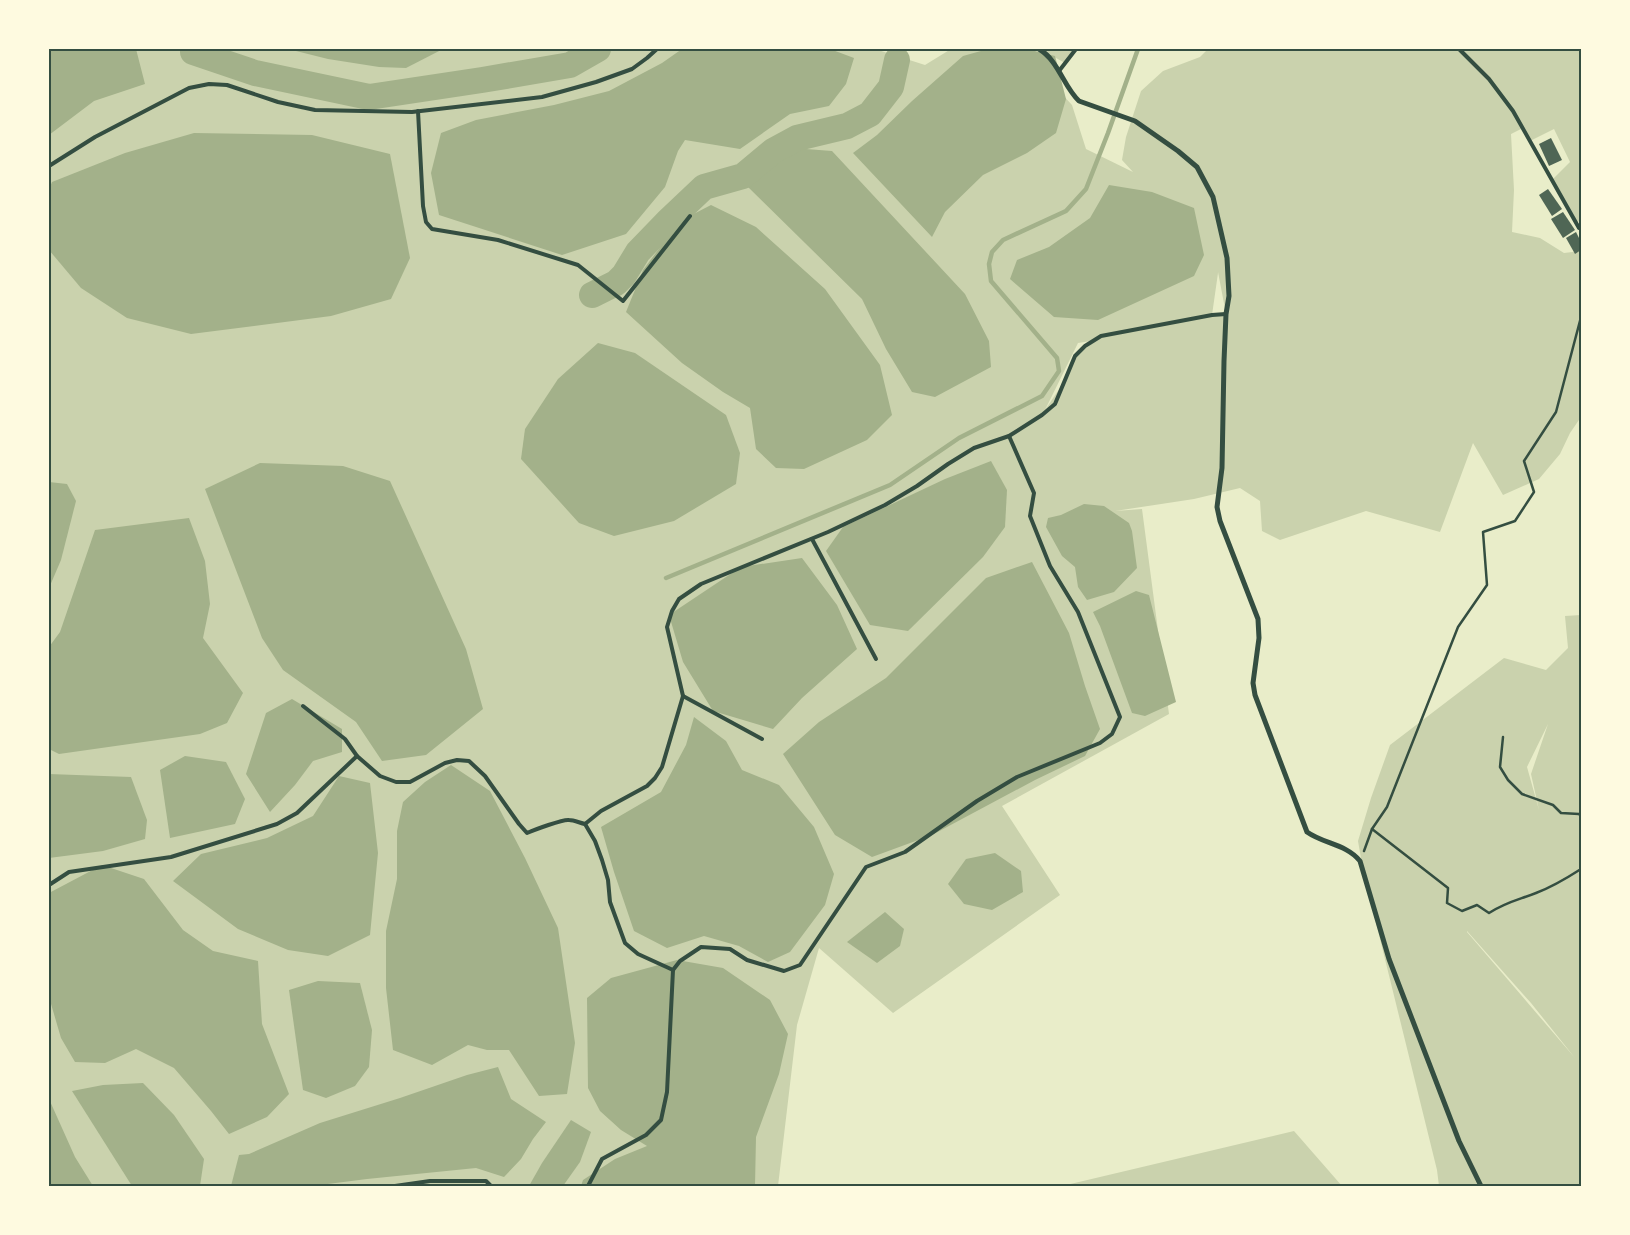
<svg xmlns="http://www.w3.org/2000/svg" width="1630" height="1235" font-family="Spectral,serif">
<rect width="100%" height="100%" fill="#e9edc9"/>
<g fill="#cad2ad" fill-rule="evenodd">
<path d="M49,49H875L925,65L951,49H1020L1072,105L1086,149L1133,172L1122,160L1126,137L1141,91L1163,71L1200,57L1208,49H1581V220L1576,223L1552,180L1570,162L1554,129L1530,141L1523,128L1511,134L1514,190L1512,232L1540,238L1564,253L1581,251V417L1570,433L1560,454L1539,479L1503,495L1473,443L1440,532L1366,511L1280,540L1262,531L1260,501L1240,488L1194,499L1115,511L1142,509L1169,714L1002,806L1060,895L893,1013L819,948L797,1025L778,1186H49ZM1218,272L1226,314L1212,315L1218,273ZM1097,340L1075,356L1066,379L1045,410L1078,343Z"/>
<polygon points="1040,49 1076,49 1065,63"/>
<path d="M1581,615V1186H1439L1437,1170L1363,870L1358,841L1371,798L1390,745L1504,658L1546,670L1568,648L1565,616ZM1548,724L1531,774L1539,810L1527,767ZM1467,931L1531,1003L1575,1058L1467,932Z"/>
<polygon points="1294,1131 1342,1186 1062,1186"/>
</g>
<g fill="#a3b18a">
<polygon points="49,49 136,49 145,84 94,101 49,135"/>
<polygon points="288,49 443,49 406,68 379,67 328,59"/>
<polygon points="682,49 830,49 854,58 846,84 829,106 790,114 740,149 685,140 678,151 665,187 626,234 562,255 439,215 431,173 441,133 476,120 554,105 609,91 662,63"/>
<polygon points="988,49 1027,49 1055,56 1066,99 1056,133 1027,153 983,175 945,212 932,237 853,153 877,135 912,101 963,56"/>
<polygon points="194,133 312,135 390,154 410,258 391,299 331,316 191,334 127,318 81,288 49,250 49,189 52,182 125,153"/>
<polygon points="793,148 832,151 965,294 989,341 991,367 935,397 912,392 886,349 862,299 748,187"/>
<polygon points="1109,185 1152,192 1194,208 1204,255 1194,276 1098,320 1054,317 1010,279 1017,260 1049,247 1090,218"/>
<polygon points="711,205 756,227 825,289 880,365 892,415 867,440 804,469 776,468 756,449 750,408 723,392 682,363 626,312 643,270 680,221"/>
<polygon points="598,343 635,353 726,415 740,453 736,484 674,521 614,536 579,523 521,459 525,429 558,379"/>
<polygon points="991,461 1007,490 1005,527 983,557 908,631 870,625 826,551 843,527 945,479"/>
<polygon points="260,463 343,466 390,481 466,649 483,709 426,755 382,761 356,722 283,670 262,638 205,489"/>
<polygon points="49,482 67,484 76,501 61,560 49,588"/>
<polygon points="1084,504 1104,506 1129,523 1132,531 1137,568 1114,592 1087,600 1078,587 1075,567 1062,556 1046,527 1048,518 1061,515"/>
<polygon points="189,518 205,561 210,604 203,638 243,693 227,723 200,734 59,754 49,749 49,647 60,632 95,530"/>
<polygon points="802,558 837,605 857,649 802,698 773,729 713,711 683,662 669,615 741,567"/>
<polygon points="1032,562 1069,633 1085,686 1100,729 1085,756 1035,780 932,835 872,857 835,835 783,754 819,722 886,678 986,578"/>
<polygon points="1136,591 1149,595 1176,702 1145,716 1132,713 1100,626 1093,612"/>
<polygon points="292,699 342,729 342,752 313,761 295,785 270,812 246,774 266,713"/>
<polygon points="694,717 726,741 742,770 779,785 814,827 834,874 825,905 790,952 768,962 739,946 704,936 667,948 634,931 614,872 601,827 661,792 686,745"/>
<polygon points="185,756 226,762 245,799 235,824 170,838 160,770"/>
<polygon points="451,765 490,791 525,858 558,928 575,1043 567,1094 539,1096 509,1050 487,1050 468,1045 432,1065 393,1050 386,988 386,931 397,879 397,831 403,802 425,782"/>
<polygon points="49,774 131,777 147,820 145,839 103,851 49,858"/>
<polygon points="339,776 370,783 378,853 370,935 328,956 288,950 238,929 173,881 201,854 267,838 313,816"/>
<polygon points="995,853 1021,871 1023,892 992,910 964,904 948,884 966,859"/>
<polygon points="102,865 144,879 183,930 213,951 258,961 262,1024 289,1094 267,1117 229,1134 211,1111 174,1068 136,1049 105,1063 75,1062 61,1038 49,997 49,893"/>
<polygon points="885,912 904,929 900,946 877,963 847,942"/>
<polygon points="677,960 723,968 770,1000 788,1034 779,1074 756,1137 755,1186 581,1186 583,1180 615,1159 647,1146 621,1130 600,1111 588,1088 587,998 611,978"/>
<polygon points="318,981 360,983 372,1030 369,1067 355,1086 326,1098 303,1090 289,990"/>
<polygon points="498,1067 511,1099 546,1122 533,1139 521,1159 504,1177 476,1168 367,1179 312,1186 231,1186 239,1155 249,1154 320,1123 400,1098 467,1075"/>
<polygon points="143,1083 174,1115 204,1159 200,1186 132,1186 72,1091 103,1085"/>
<polygon points="49,1099 75,1157 93,1186 49,1186"/>
<polygon points="571,1120 591,1132 580,1162 563,1186 529,1186 542,1163"/>
</g>
<g fill="none" stroke-linecap="round" stroke-linejoin="round">
<polyline stroke="#a3b18a" stroke-width="4.5" points="666,578 890,485 959,438 1042,396 1059,371 1057,358 991,281 989,264 992,252 1003,240 1066,211 1086,189 1108,133 1138,49"/>
<g stroke="#a3b18a" stroke-width="26">
<polyline points="193,52 255,73 369,97 482,80 570,65 598,49"/>
<polyline points="592,295 616,283 624,275 638,252 667,222 704,187 743,176 773,151 797,138 847,126 870,114 891,87 897,60"/>
</g>
</g>
<g fill="#4f6655">
<polygon points="1551,138 1562,160 1549,166 1539,144"/>
<polygon points="1548,189 1562,209 1552,216 1539,195"/>
<polygon points="1563,212 1575,230 1563,238 1551,219"/>
<polygon points="1576,232 1581,242 1581,250 1575,254 1566,238"/>
</g>
<g fill="none" stroke-linecap="round" stroke-linejoin="round">
<g stroke="#344e41" stroke-width="2.5">
<polyline points="1503,737 1500,767 1508,780 1522,794 1553,805 1561,813 1579,814 1581,816"/>
<polyline points="1372,829 1387,807 1458,627 1487,585 1483,532 1515,521 1534,492 1524,461 1556,412 1581,317"/>
<path d="M1364,851L1372,829L1448,888L1447,903L1462,911L1477,905L1489,913C1506,902 1518,900 1536,893C1552,887 1567,878 1581,869"/>
</g>
<g stroke="#344e41" stroke-width="4">
<polyline points="1459,49 1489,79 1513,111 1579,228"/>
<polyline points="1059,71 1076,49"/>
<polyline points="418,111 423,206 426,222 432,229 498,240 578,265 623,301 690,216"/>
<polyline points="49,166 95,137 189,88 209,84 227,85 278,102 315,110 412,112 542,97 596,82 632,69 647,58 657,49"/>
<polyline points="812,539 876,659"/>
<polyline points="683,696 762,739"/>
<path d="M303,706L345,739L357,756L380,776L396,782H410L445,763L457,760L469,761L485,776L519,824L527,833C534,830 563,819 569,820C574,820 580,823 585,824L601,811L647,786L655,778L662,767L683,696L667,627L672,611L679,599L701,584L828,532L885,505L917,486L948,464L974,448L1009,436L1042,415L1055,404L1075,356L1085,346L1101,336L1212,315L1226,314"/>
<polyline points="585,824 595,841 602,860 608,880 610,902 625,943 638,954 673,970"/>
<polyline points="49,885 69,872 171,857 277,824 297,813 357,756"/>
<polyline points="395,1186 430,1181 486,1181 491,1186"/>
<polyline points="588,1186 602,1159 646,1135 661,1120 667,1092 673,970 680,961 701,947 730,949 747,960 784,971 800,965 866,867 905,852 977,801 1017,777 1100,743 1112,734 1120,717 1078,612 1050,566 1030,516 1034,493 1009,436"/>
</g>
<path stroke="#344e41" stroke-width="5" d="M1039,49C1059,61 1063,86 1079,101L1135,121L1178,151L1197,167L1213,197L1227,258L1229,296L1226,314L1224,361L1222,468L1217,507L1220,521L1258,619L1259,638L1253,683L1255,695L1307,832C1324,844 1346,844 1360,861L1389,959L1459,1141L1481,1186"/>
</g>
<rect width="1630" height="1235" fill="none" stroke="#fefae0" stroke-width="100"/>
<rect x="50" y="50" width="1530" height="1135" fill="none" stroke="#344e41" stroke-width="2"/>
</svg>
